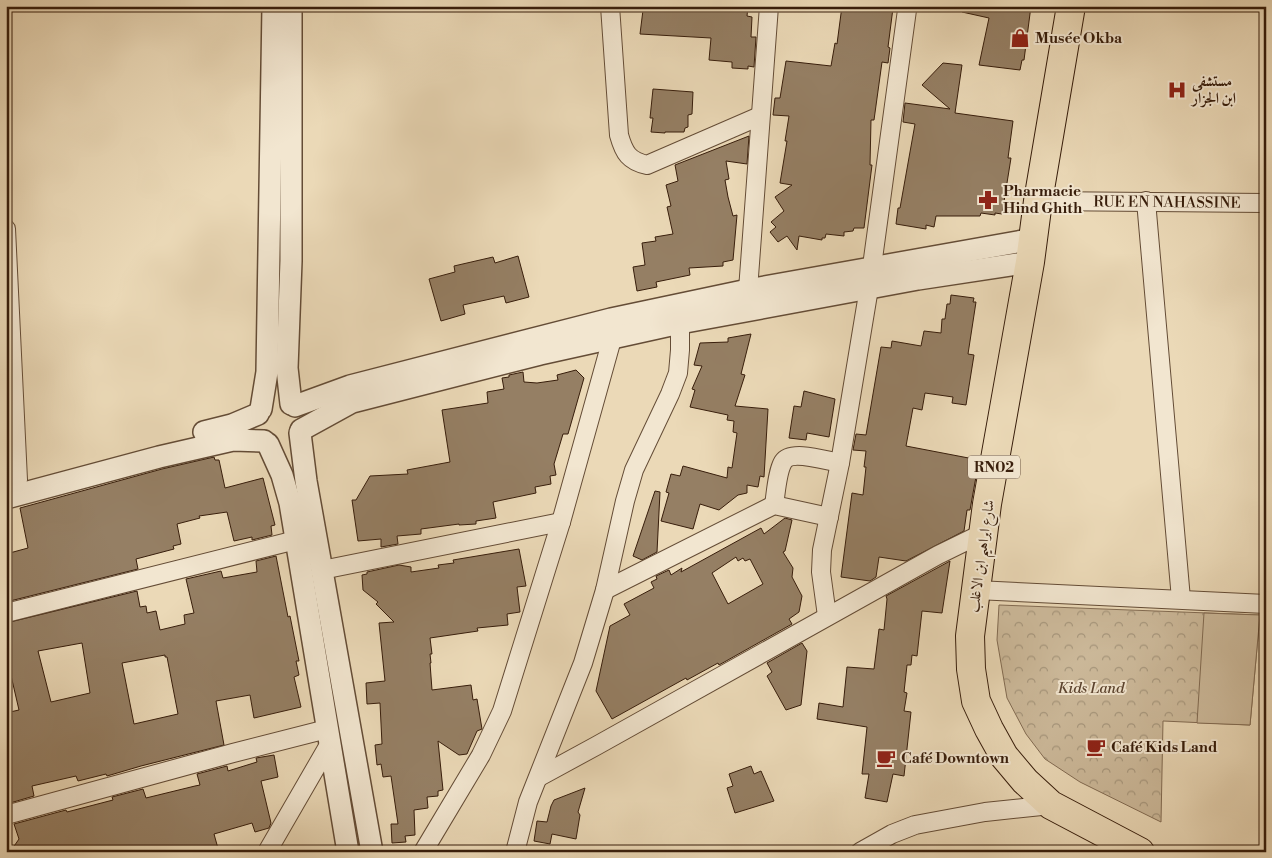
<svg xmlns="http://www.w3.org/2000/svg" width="1272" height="858" font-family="'Libre Bodoni',Amiri,serif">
<defs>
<pattern id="forest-crowns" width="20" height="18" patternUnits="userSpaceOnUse" patternTransform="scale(1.25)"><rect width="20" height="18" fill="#ccb99a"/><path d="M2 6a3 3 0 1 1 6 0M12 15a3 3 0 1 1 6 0" fill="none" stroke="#a6967c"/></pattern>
</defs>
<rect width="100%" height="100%" fill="#ebd9b7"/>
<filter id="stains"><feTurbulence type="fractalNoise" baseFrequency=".004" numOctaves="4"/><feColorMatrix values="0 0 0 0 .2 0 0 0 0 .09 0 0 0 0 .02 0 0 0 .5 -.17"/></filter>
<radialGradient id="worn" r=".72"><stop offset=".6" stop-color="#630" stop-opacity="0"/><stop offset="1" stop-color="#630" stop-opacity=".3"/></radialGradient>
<polygon fill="url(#forest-crowns)" stroke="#826b52" points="999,605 1260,615 1250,725 1163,721 1161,822 1080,782 1045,759 1026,734 1007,698 997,640"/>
<polygon fill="#ccb99a" stroke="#826b52" points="1204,613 1260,615 1250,725 1197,723"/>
<g fill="#957f64" stroke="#371d0b" fill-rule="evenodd">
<polygon points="649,6 748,6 747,16 752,17 751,37 756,37 754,67 748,66 748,69 732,68 732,62 709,60 711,38 640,34 643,10 648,11"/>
<polygon points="842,6 893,8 888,47 890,48 888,63 882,62 874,120 871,120 870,165 872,165 864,228 854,228 853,231 844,232 844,236 826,234 825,238 822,238 822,240 799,236 797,250 787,236 778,242 770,232 776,227 771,222 784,211 775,197 792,185 780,183 787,141 785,141 789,116 773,115 775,98 780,98 786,61 831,66 835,43 837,44"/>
<polygon points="963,6 1031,6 1024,60 1022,60 1020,70 979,65 989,18 962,12"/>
<polygon points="943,63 962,65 955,113 1013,121 1008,158 1011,158 1002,214 995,213 995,215 981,213 980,216 936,216 934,227 926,225 926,229 896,224 898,208 900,208 915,124 903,122 905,103 950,109 922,85"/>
<polygon points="653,89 693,92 692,114 688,115 688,127 685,128 684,132 665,132 665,133 651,132 653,118 650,118"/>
<polygon points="749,136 747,164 726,161 729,179 725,180 728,197 733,216 737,215 733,260 723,262 723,266 689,268 690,275 656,282 657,287 637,291 633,267 645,265 642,243 656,241 655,237 673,234 667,207 671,206 666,185 678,181 675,165"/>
<polygon points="518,256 529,297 506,303 504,296 463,305 465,314 441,321 429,279 455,272 454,266 493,257 495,263"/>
<polygon points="951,295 974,298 973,302 976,302 968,354 974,355 966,405 952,403 953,397 925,393 922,410 913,408 906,446 979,460 970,510 967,510 964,531 906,561 879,557 876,577 870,581 841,577 852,493 863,495 866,467 864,467 866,451 853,450 856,434 866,435 881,347 891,348 892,341 921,346 924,331 941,333 942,319 945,319 947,304 950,304"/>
<polygon points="751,334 741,374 745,375 735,406 768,409 764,477 760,476 758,487 747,485 747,493 738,495 719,510 700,504 693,529 661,521 669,493 666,492 671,474 680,476 683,466 727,478 728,467 732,468 737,433 733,432 734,421 727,420 728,415 690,407 695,390 692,389 702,366 694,365 700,343 728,342 728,338"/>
<polygon points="576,370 584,378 568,434 563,434 554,464 556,475 550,476 551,484 535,487 536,493 493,502 496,518 476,521 476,524 459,525 459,524 421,529 421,534 397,536 398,544 381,547 381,539 358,541 352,500 356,500 370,476 408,474 407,470 450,462 442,410 488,403 487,392 504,389 502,378 509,377 509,375 523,372 524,382 537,383 558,380 557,375"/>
<polygon points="804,391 835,399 829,437 807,433 806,440 789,438 794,406 801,407"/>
<polygon points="214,457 215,460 219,460 225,488 263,478 275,525 271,526 272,535 252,540 252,537 234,541 227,512 199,516 200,518 177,524 181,544 173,546 174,549 136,559 138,569 6,602 6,554 28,548 20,508 162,469"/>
<polygon points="655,491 660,492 657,552 642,560 633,556"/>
<path d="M785,518L792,520L785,551L783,552L793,568L792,577L802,596L799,612L789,619L792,624L719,665L718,663L687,680L686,678L612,719L596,691L610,626L630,615L624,604L654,588L651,582L657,579L656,576L669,570L671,575L682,568L681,572L761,528L764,534ZM736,557L738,561L743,558L745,561L750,559L763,584L728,604L712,573Z"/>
<polygon points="519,549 526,586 517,587 520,612 507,614 508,625 477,628 478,631 430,638 432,654 430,654 431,663 430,663 432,690 471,685 473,700 477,699 482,729 477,731 467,754 459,755 438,741 443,790 438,791 438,796 427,797 428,808 414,810 415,835 405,836 406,842 392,843 391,824 398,824 391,776 383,777 381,764 377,765 375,745 382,744 380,703 367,704 366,683 385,681 379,623 394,622 376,604 378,602 363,590 362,575 367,574 367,572 399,565 411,567 411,572 439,568 438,565 454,563 453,560"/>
<path d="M276,556L288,617L290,616L299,661H296L299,675L294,677L301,707L254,718L250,695L216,701L224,745L141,766L107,776L106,774L78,781L76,776L32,786L34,796L10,803L6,799V715L10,714V712L19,710L6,654V623L137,591L140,607L146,606L147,613L156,611L160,630L185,624L184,615L194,613L186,579L221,571L223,578L257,572L256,561ZM82,643L90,693L51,702L38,651ZM165,655V657H167L178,714L134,724L122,663Z"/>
<polygon points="950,561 942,613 922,611 917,656 912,655 911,665 907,665 904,692 907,693 904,711 911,712 904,776 893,774 887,802 865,798 869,774 862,774 867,727 817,719 819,703 843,707 847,667 874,669 879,629 884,630 887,599 886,596"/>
<polygon points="802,643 807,651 801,705 786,710 767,676 772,672 767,663"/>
<polygon points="274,755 278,777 261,781 271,823 269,828 255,832 252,823 214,834 219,852 10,852 19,839 14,824 66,810 67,812 113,800 112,797 143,789 146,798 195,786 200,785 197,774 227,766 228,771 257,762 256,758"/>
<polygon points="751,766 754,774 761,771 774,801 735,813 727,788 733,786 729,774"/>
<polygon points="585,788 578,812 580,815 576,839 552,834 550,844 534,841 537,821 547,822 551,806 554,800"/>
</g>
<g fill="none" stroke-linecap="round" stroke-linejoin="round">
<g stroke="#644c36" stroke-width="20">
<g id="minor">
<path d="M610,6L619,135C624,153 629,161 647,165L760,116"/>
<path id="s1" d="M1038,201L1266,203"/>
<polyline points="1146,201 1181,599"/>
<polyline points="6,229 18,480"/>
<polyline points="748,290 769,6"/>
<path d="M774,505C776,493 777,472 783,462C791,449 827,461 840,463"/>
<polyline points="322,570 561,522"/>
<polyline points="605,590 774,505 829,517"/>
<polyline points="976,590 1266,604"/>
<polyline points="6,613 296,540"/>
<polyline points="827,616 821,572 822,550 840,463 869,288 907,10"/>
<polyline points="539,777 596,746 938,555 983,533"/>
<polyline points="6,815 233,753 327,729"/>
<polyline points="267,852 330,743"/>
<polyline points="423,852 481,755 502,711 561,522 612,339 611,327"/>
<polyline points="515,852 528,802 583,663 605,590 625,501 634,470 670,394 678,373 680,350 680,323"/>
<polyline points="860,852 892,834 915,825 985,812 1051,805"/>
</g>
</g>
<g stroke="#644c36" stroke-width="24">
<g id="tertiary">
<polyline points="291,404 287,368 291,261 291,6"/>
<polyline points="295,406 350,386 611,319 748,290 1034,239"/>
<polyline points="261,409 267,372 273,6"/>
<polyline points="301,430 352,402 540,354 680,323 918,279 1030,262"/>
<polyline points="204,432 232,425 258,414"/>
<polyline points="300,433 306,481 372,852"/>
<polyline points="268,444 282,475 290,503 348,852"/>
<polyline points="6,498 159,457 233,440 264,441"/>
</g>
</g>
<g stroke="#371d0b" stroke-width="30">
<polyline id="primary" points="1071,6 1038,201 1030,262 987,504 970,636 971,669 976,701 989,729 1004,756 1025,781 1051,805 1140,852"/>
</g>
<use href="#minor" stroke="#f2e6d0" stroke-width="18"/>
<use href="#tertiary" stroke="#f2e6d0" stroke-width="21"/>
<use href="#primary" stroke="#ebd9b7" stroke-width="28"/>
</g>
<defs>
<g id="shop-bare" transform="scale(1.5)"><path d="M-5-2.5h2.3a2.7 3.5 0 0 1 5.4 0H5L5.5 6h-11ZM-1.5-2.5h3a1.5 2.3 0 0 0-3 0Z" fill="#8f2418" stroke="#f2e6d0" stroke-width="2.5" paint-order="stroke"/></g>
<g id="hospital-bare" transform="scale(1.5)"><path d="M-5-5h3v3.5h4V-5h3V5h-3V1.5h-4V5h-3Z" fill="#8f2418" stroke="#f2e6d0" stroke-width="2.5" paint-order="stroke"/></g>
<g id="pharmacy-bare" transform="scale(1.5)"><path d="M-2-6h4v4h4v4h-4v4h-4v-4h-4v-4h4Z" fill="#8f2418" stroke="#f2e6d0" stroke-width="2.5" paint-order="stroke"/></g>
<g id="cafe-bare" transform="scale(1.5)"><path d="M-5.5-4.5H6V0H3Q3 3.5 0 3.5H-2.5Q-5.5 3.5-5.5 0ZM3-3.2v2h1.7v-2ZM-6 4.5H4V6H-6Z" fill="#8f2418" stroke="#f2e6d0" stroke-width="2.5" paint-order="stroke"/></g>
</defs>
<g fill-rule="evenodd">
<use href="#shop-bare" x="1020" y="38"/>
<use href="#hospital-bare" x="1177" y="90"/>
<use href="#pharmacy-bare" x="988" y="200"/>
<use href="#cafe-bare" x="1096" y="747"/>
<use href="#cafe-bare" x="886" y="758"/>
</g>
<g text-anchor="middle" stroke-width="4" stroke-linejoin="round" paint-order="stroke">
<rect fill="#f2e6d0" stroke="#6f5946" stroke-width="1" x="968" y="455.5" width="52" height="23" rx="4"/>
<g font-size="14" font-weight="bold" fill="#371d0b">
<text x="994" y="472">RN02</text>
</g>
<g font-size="15" font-weight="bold" fill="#371d0b" stroke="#f2e6d0" text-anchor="start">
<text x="1035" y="43">Musée Okba</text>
<text x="1192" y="86">مستشفى<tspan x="1192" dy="17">ابن الجزار</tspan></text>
<text x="1003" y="196">Pharmacie<tspan x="1003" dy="17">Hind Ghith</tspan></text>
<text x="1111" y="752">Café Kids Land</text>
<text x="901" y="763">Café Downtown</text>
</g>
<g font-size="15" fill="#371d0b" stroke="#f2e6d0">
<text dy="5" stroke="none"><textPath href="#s1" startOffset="129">RUE EN NAHASSINE</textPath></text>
<text transform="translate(981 556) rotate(-82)" y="5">شارع ابراهيم ابن الاغلب</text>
</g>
<g font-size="15" font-style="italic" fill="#5c442f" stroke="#f2e6d0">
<text x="1091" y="693">Kids Land</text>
</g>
</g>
<rect width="1272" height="858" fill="none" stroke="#ebd9b7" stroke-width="25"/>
<rect x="8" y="8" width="1257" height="843" fill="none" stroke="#371d0b" stroke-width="2.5"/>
<rect x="12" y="12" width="1247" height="833" fill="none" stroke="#371d0b"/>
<rect width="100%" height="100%" filter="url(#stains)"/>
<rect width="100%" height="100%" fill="url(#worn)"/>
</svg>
